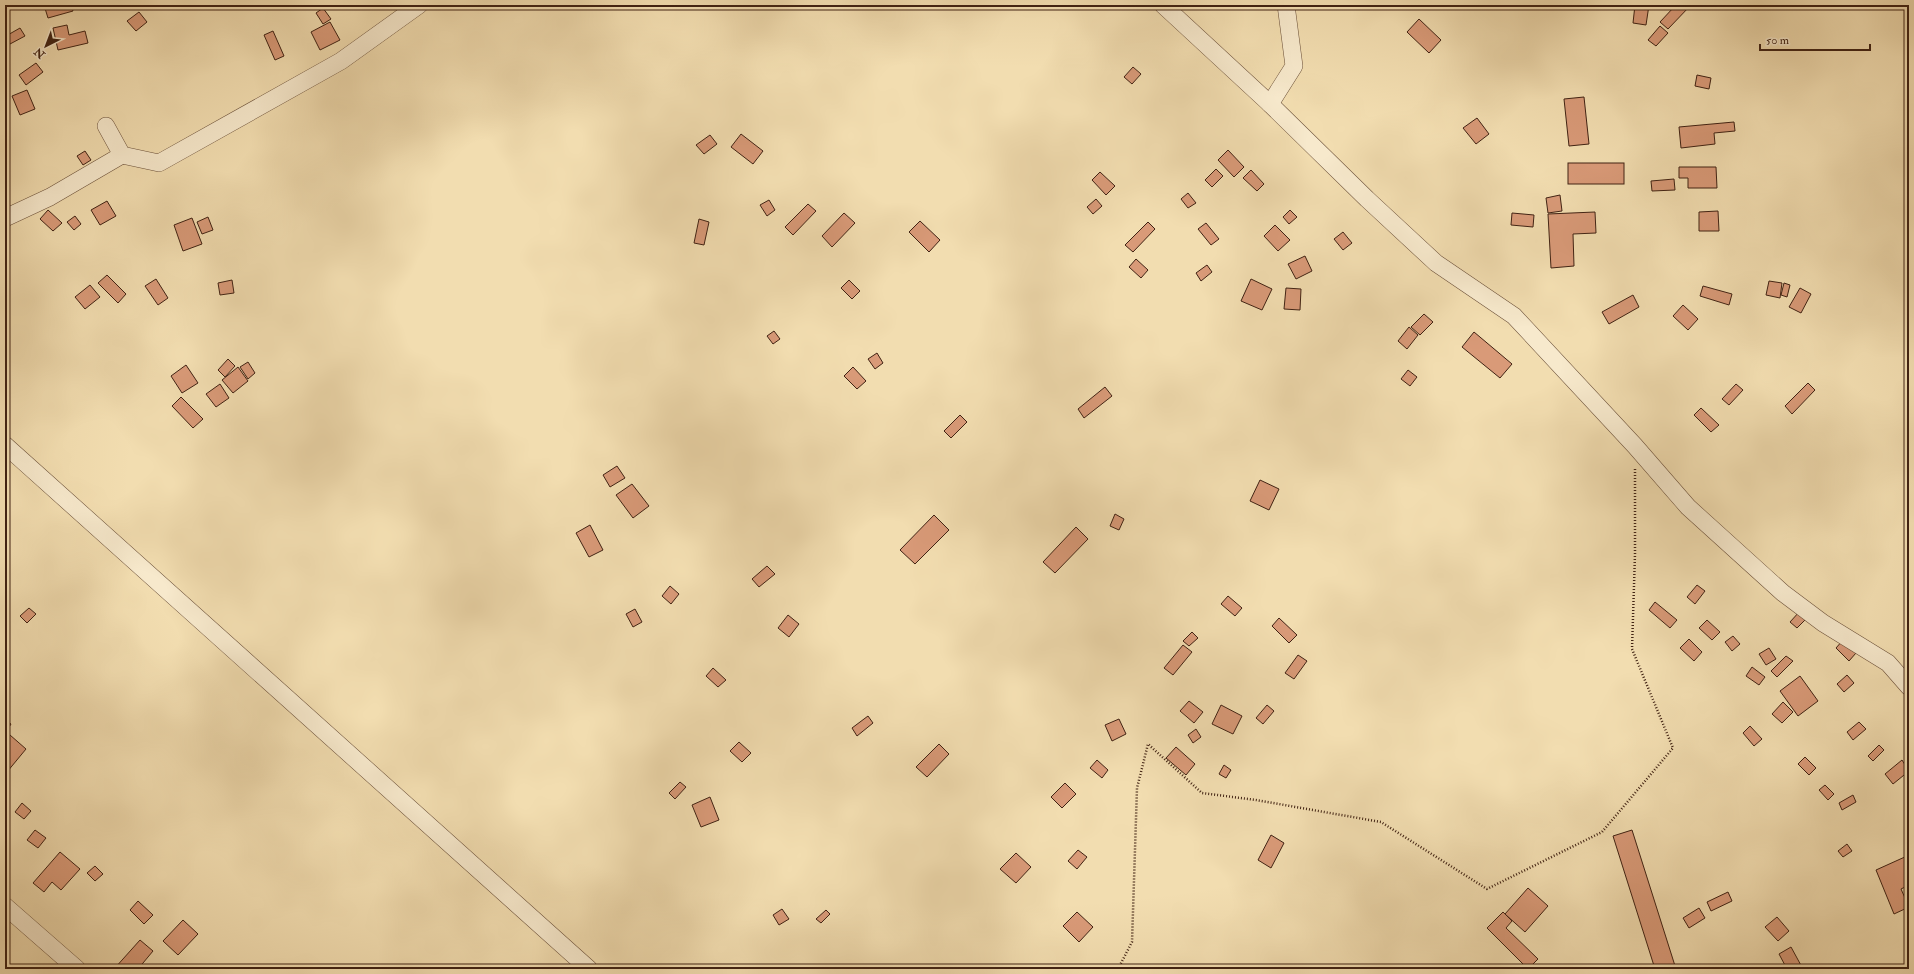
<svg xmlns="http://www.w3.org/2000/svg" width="1914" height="974" font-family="'IM FELL Double Pica',serif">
<rect width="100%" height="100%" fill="#f2ddb0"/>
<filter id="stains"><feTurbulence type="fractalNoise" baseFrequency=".005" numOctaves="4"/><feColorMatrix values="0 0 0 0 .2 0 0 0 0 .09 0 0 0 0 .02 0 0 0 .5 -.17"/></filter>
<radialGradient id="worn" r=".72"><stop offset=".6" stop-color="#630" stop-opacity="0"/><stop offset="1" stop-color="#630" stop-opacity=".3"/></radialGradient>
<g fill="#d99a78" stroke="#402213">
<polygon points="44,5 71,5 73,11 48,18"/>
<polygon points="1635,5 1649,5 1646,25 1633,23"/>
<polygon points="1671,5 1690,6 1668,29 1660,22 1674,7"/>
<polygon points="323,8 331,19 323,24 316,13"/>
<polygon points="139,12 147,22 136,31 127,21"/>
<polygon points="1419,19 1441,40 1429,53 1407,32"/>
<polygon points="330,22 340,40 320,50 311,32"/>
<polygon points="67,25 69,35 85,31 88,43 58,50 53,28"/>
<polygon points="1660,26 1668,33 1656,46 1648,40"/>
<polygon points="20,28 25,36 10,44 6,36"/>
<polygon points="273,31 284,56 275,60 264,35"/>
<polygon points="36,63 43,72 26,85 19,75"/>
<polygon points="1133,67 1141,74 1132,84 1124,77"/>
<polygon points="1697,75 1711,78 1709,89 1695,86"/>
<polygon points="27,90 35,109 20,115 12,96"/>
<polygon points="1584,97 1589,144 1569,146 1564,99"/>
<polygon points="1477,118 1489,134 1476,144 1463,128"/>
<polygon points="1734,122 1735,131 1714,133 1715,144 1681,148 1679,127"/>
<polygon points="741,134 763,151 753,164 731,147"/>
<polygon points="710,135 717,144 704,154 696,145"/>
<polygon points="1228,150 1244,167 1234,177 1218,160"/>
<polygon points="85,151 91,160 83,165 77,156"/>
<rect x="1568" y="163" width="56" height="21"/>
<polygon points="1679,167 1716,167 1717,188 1688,188 1688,178 1679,178"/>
<polygon points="1216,169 1223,176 1212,187 1205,180"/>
<polygon points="1251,170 1264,184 1257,191 1243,178"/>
<polygon points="1100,172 1115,186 1106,195 1092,180"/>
<polygon points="1674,179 1675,190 1652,191 1651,181"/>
<polygon points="1188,193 1196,203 1188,208 1181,199"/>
<polygon points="1560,195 1562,211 1548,213 1546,198"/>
<polygon points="1096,199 1102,206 1093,214 1087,207"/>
<polygon points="769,200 775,210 767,216 760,205"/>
<polygon points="107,201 116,216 100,225 91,210"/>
<polygon points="808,204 816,211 793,235 785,227"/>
<polygon points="48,210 62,223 53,231 40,219"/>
<polygon points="1290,210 1297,217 1289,224 1283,217"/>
<polygon points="1718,211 1719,231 1699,231 1699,212"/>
<polygon points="1595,212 1596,233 1573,234 1574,266 1551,268 1548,214"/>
<polygon points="844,213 855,223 832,247 822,236"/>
<polygon points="1512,213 1534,215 1533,227 1511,225"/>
<polygon points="75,216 81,224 74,230 67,222"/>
<polygon points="208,217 213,230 202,234 197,222"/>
<polygon points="192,218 202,244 183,251 174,225"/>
<polygon points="699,219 709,222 704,245 694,243"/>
<polygon points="920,221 940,240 929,252 909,232"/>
<polygon points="1148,222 1155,229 1133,252 1125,245"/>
<polygon points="1206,223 1219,239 1211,245 1198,229"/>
<polygon points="1275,225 1290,240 1278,251 1264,236"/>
<polygon points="1343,232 1352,243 1343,250 1334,239"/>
<polygon points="1305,256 1312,271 1296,279 1288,264"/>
<polygon points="1136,259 1148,270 1141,278 1129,267"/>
<polygon points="1207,265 1212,272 1201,281 1196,273"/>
<polygon points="107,275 126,294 118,303 98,283"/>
<polygon points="156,279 168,298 158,305 145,286"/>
<polygon points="1251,279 1272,289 1262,310 1241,301"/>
<polygon points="232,280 234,293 220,295 218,283"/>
<polygon points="849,280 860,291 852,299 841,288"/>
<polygon points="1769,281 1782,283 1780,298 1766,295"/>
<polygon points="1784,283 1790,285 1787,297 1781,295"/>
<polygon points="90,285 100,297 85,309 75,297"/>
<polygon points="1703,286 1732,294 1729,305 1700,296"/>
<polygon points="1286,288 1301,289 1300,310 1284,309"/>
<polygon points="1800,288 1811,294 1801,313 1789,307"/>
<polygon points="1633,295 1639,307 1609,324 1602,312"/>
<polygon points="1683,305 1698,319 1688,330 1673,316"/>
<polygon points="1424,314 1433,322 1420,335 1411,327"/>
<polygon points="1409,327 1418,335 1407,349 1398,341"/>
<polygon points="774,331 780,339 773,344 767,336"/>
<polygon points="1474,332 1512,364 1500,378 1462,347"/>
<polygon points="877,353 883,363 875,369 868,359"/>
<polygon points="228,359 235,366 225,377 218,370"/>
<polygon points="248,362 255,373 248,379 240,367"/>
<polygon points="186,365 198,383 182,393 171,376"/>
<polygon points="238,367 248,381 233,393 222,380"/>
<polygon points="853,367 866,381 857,389 844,376"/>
<polygon points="1408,370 1417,377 1410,386 1401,379"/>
<polygon points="1808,383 1815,390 1792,414 1785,406"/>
<polygon points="220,384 229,398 216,407 206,394"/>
<polygon points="1736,384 1743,390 1729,405 1722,399"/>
<polygon points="1105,387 1112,396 1084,418 1078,409"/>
<polygon points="181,397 203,419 193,428 172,406"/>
<polygon points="1701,408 1719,425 1711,432 1694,415"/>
<polygon points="960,415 967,422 951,438 944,431"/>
<polygon points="617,466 625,478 610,487 603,475"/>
<polygon points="1260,480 1279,489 1269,510 1250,501"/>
<polygon points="632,484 649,506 633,518 616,495"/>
<polygon points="1115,514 1124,519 1119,530 1110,526"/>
<polygon points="934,515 949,530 915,564 900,550"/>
<polygon points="590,525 603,550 589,557 576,533"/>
<polygon points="1076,527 1088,539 1055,573 1043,562"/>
<polygon points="767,566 775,574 759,587 752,579"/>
<polygon points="1697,585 1705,591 1695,604 1687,597"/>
<polygon points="670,586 679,594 671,604 662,596"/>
<polygon points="1228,596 1242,608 1235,616 1221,604"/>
<polygon points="1655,602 1677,620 1670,628 1649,610"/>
<polygon points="29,608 36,614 27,623 20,616"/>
<polygon points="635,609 642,622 633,627 626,614"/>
<polygon points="1800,611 1807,618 1797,628 1790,622"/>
<polygon points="788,615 799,624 789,637 778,628"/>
<polygon points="1279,618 1297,635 1289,643 1272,626"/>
<polygon points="1707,620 1720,632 1712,640 1699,628"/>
<polygon points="1192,632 1198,638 1189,646 1183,641"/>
<polygon points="1733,636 1740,644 1732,651 1725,642"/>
<polygon points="1689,639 1702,652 1694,661 1680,648"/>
<polygon points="1843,640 1856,653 1849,661 1836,648"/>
<polygon points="1183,645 1192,652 1173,675 1164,668"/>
<polygon points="1769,648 1776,659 1766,665 1759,654"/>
<polygon points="1298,655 1307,661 1294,679 1285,673"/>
<polygon points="1786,656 1793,661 1777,677 1771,671"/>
<polygon points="1752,667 1765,677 1759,685 1746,676"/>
<polygon points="713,668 726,680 718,687 706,676"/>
<polygon points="1847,675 1854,683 1844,692 1837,684"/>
<polygon points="1800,676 1818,701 1798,716 1780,691"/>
<polygon points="1189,701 1203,712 1194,723 1180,711"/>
<polygon points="1783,702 1793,712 1782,723 1772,714"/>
<polygon points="1221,705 1242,716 1233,734 1212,724"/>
<polygon points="1267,705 1274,711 1263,724 1256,718"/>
<polygon points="868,716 873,723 857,736 852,728"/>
<polygon points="1119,719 1126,734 1112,741 1105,725"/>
<polygon points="5,720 11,724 6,732 5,732"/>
<polygon points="1859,722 1866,729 1853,740 1847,732"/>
<polygon points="1750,726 1762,739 1754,746 1743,733"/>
<polygon points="1196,729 1201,737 1193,743 1188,735"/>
<polygon points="10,735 26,749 7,772 5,771 5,740"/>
<polygon points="739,742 751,753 742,762 730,751"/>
<polygon points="939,744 949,754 927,777 916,767"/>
<polygon points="1879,745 1884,750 1873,761 1868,756"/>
<polygon points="1176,747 1195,764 1186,775 1166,758"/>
<polygon points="1805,757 1816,768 1809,775 1798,764"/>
<polygon points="1097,760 1108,770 1102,778 1090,768"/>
<polygon points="1902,760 1909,771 1893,784 1885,774"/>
<polygon points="1224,765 1231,770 1226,778 1219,774"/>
<polygon points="680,782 686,787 675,799 669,793"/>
<polygon points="1065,783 1076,794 1062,808 1051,797"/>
<polygon points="1825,785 1834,794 1828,800 1819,790"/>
<polygon points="1853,795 1856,802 1842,810 1839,803"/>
<polygon points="710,797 719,820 701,827 692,805"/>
<polygon points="22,803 31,811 24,819 15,812"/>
<polygon points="35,830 46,838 38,848 27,840"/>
<polygon points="1632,830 1676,969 1655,969 1613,836"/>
<polygon points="1271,835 1284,843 1271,868 1258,860"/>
<polygon points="1847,844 1852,851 1843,857 1838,851"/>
<polygon points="1078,850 1087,857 1077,869 1068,861"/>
<polygon points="60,852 80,869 61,890 52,882 44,892 33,883"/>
<polygon points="1016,853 1031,867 1016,883 1000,869"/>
<polygon points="1907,856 1909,860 1909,885 1901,889 1909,907 1894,914 1876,870"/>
<polygon points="95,866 103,874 95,881 87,873"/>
<polygon points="1528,888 1548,906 1525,932 1505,914"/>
<polygon points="1728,892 1732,901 1711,911 1707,902"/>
<polygon points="138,901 153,915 144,924 130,910"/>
<polygon points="1699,908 1705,918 1689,928 1683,918"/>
<polygon points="782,909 789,919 779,925 773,915"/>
<polygon points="826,910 830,914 821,923 816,919"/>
<polygon points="1077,912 1093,927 1079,942 1063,926"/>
<polygon points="1503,912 1512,921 1506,928 1538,959 1528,969 1487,928"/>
<polygon points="1777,917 1789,931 1778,941 1765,927"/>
<polygon points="183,920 198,934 178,955 163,941"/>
<polygon points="140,940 153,951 138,969 114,969"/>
<polygon points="1791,947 1803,969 1787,969 1779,954"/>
</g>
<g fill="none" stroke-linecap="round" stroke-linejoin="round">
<g stroke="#6c513a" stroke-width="18">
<g id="minor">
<polyline points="1163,5 1270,104 1367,199 1436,263 1514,316 1635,446 1688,507 1783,593 1823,623 1888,663 1909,687"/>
<polyline points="1270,104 1294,66 1286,5"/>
<polyline points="106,126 122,155 159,163 341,61 419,5"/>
<polyline points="5,218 50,197 122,155"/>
<polyline points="5,445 589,969"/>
<polyline points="5,906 77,969"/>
</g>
</g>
<polyline stroke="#402213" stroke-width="2.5" stroke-dasharray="1 2" stroke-linecap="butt" points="1118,969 1132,942 1137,788 1148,744 1202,793 1256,800 1381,822 1487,889 1602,832 1673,748 1632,649 1635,554 1635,469"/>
<use href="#minor" stroke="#f7e9cc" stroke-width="17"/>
</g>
<rect width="1914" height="974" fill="none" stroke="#f2ddb0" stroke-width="20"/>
<rect x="6" y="6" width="1902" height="962" fill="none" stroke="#402213" stroke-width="2"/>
<rect x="10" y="10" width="1894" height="954" fill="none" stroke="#402213"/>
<g transform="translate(46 46) rotate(222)" stroke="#f7e9cc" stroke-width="3" paint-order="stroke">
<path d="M0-3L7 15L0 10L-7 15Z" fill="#402213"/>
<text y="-6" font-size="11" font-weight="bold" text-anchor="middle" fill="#402213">N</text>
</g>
<path d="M1760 44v6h110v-6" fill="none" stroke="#402213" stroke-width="2"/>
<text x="1766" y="44" font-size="12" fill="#402213" stroke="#f7e9cc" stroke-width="3" paint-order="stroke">50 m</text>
<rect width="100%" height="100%" filter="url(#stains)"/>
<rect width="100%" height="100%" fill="url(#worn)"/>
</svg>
